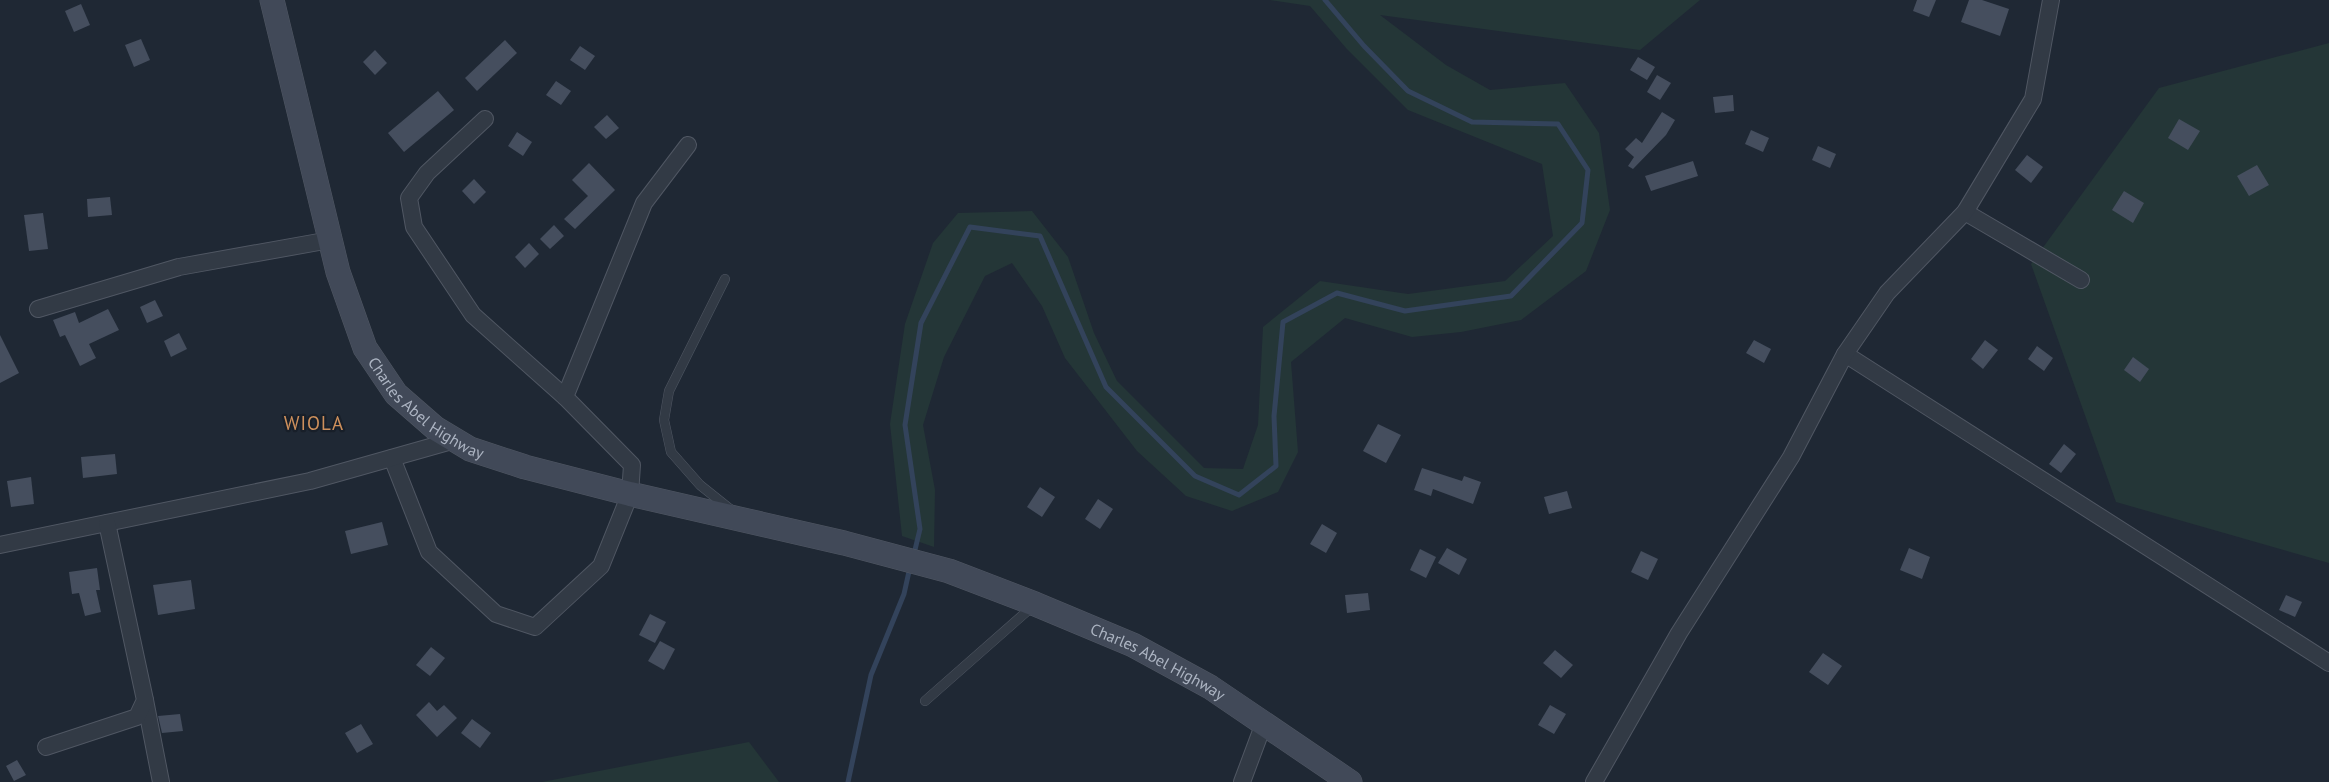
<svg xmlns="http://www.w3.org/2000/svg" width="2329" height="782" font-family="'PT Sans',sans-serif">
<rect width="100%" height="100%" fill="#1f2834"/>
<g fill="#243637">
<polygon points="1270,0 1700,0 1640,50 1380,15 1446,65 1490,90 1565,83 1599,133 1610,210 1586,271 1521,320 1461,332 1412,337 1345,318 1291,362 1298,452 1278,492 1232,511 1186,496 1137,451 1065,358 1042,306 1012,263 985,276 944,357 923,425 935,490 934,547 902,536 890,424 905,324 933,243 958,213 1032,211 1068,257 1094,333 1117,381 1204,468 1243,469 1258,425 1263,327 1320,281 1408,294 1505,281 1553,236 1542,164 1408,110 1346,48 1310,6"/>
<polygon points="2329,43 2329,563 2116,502 2031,264 2159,88"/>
<polygon points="749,742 779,782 542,782"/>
</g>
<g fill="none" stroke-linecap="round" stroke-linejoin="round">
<g stroke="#33435b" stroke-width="5">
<polyline points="914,554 920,529 905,425 921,323 970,227 1040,236 1106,387 1195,476 1239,495 1276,466 1274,416 1283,322 1337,293 1405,311 1511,296 1582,223 1588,170 1558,124 1472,122 1408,91 1364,46 1325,0"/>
<polyline points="848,782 871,675 904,594 910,567"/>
</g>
</g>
<g fill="#454e5e">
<polygon points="1917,0 1936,0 1929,17 1913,11"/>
<polygon points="1969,0 1982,0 2009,9 2000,36 1961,22"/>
<polygon points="81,4 90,25 74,32 65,11"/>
<polygon points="141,39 150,60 134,67 125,45"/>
<polygon points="505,40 517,53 477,91 465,78"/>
<polygon points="580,46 595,56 585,70 570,60"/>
<polygon points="375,50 387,63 375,75 363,62"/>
<polygon points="1638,57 1655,67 1647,80 1630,70"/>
<polygon points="1657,75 1671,83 1660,100 1647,92"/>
<polygon points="556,81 571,91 561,105 546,95"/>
<polygon points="438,91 454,110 404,152 388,133"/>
<polygon points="1733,95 1734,111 1715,113 1713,97"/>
<polygon points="1662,112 1675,120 1666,135 1633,169 1628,166 1634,157 1625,149 1636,138 1642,143"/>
<polygon points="607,115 619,128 606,139 594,127"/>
<polygon points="2179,119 2200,131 2188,150 2168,138"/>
<polygon points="1751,130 1769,138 1763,152 1745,144"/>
<polygon points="517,132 532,142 523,156 508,146"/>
<polygon points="1818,146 1836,154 1830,168 1812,160"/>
<polygon points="2027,155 2043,167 2031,183 2015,170"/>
<polygon points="1693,161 1698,176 1651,191 1645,176"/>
<polygon points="589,163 615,190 575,229 564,219 588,196 572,180"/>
<polygon points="2257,165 2269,185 2249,196 2237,176"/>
<polygon points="474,179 486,192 474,204 462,191"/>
<polygon points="2124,191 2144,203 2133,223 2112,210"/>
<polygon points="110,197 112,215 88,217 87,199"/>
<polygon points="43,213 48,249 29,251 24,215"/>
<polygon points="554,225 564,236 550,249 540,239"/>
<polygon points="529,243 539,254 525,268 515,257"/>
<polygon points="155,300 163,316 147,323 140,307"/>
<polygon points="108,309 119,330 89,344 96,358 80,366 65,335 60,337 53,320 75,312 79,323"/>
<polygon points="179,333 187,349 171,357 164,341"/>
<polygon points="0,335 19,373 0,383"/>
<polygon points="1754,340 1771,349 1764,363 1746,353"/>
<polygon points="1985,340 1998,350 1983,369 1971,359"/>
<polygon points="2037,346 2053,358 2044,371 2028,359"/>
<polygon points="2133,357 2149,369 2140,382 2124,370"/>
<polygon points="1378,424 1401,435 1386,463 1363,451"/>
<polygon points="2064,444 2076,454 2061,473 2049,464"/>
<polygon points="115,454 117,474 83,478 81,457"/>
<polygon points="1422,468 1462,481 1464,476 1481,482 1473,504 1433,489 1431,496 1414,490"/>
<polygon points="31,477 34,504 11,507 7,481"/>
<polygon points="1040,487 1055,497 1042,517 1027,507"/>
<polygon points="1567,491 1572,508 1549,514 1544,497"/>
<polygon points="1098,499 1113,509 1100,529 1085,519"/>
<polygon points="382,522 388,545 351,554 345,531"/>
<polygon points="1322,524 1337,533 1326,553 1310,544"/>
<polygon points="1447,548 1467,559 1459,575 1438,563"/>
<polygon points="1909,548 1930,557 1922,579 1900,570"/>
<polygon points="1420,549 1436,557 1426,578 1410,570"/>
<polygon points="1641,551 1658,559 1648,580 1631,572"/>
<polygon points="97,568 100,590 96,590 101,612 85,616 79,593 72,594 69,572"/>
<polygon points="191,580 195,609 158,615 153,585"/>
<polygon points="1368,593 1370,610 1347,613 1345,595"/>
<polygon points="2286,595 2302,602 2295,617 2279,610"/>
<polygon points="650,614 666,622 655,643 639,635"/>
<polygon points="660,641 675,649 664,670 648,661"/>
<polygon points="431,647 445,658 430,676 416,665"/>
<polygon points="1555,650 1573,665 1561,678 1543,663"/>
<polygon points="1823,653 1842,666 1828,685 1809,672"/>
<polygon points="429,702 437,711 444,705 457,718 437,737 416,715"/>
<polygon points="1550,705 1566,714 1554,734 1538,725"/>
<polygon points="180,714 183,731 162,733 158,716"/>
<polygon points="472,719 491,733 480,748 461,733"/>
<polygon points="361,724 373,744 357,753 345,733"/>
<polygon points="17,760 26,775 14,781 6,766"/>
</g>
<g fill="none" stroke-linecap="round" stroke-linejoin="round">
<g stroke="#505763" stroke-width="10">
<g id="lane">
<polyline points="725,279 669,391 664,420 671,452 700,485 730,509"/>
<polyline points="925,701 1033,606"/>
</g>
</g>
<g stroke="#505763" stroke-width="18">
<g id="street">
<polyline points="485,119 427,173 409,198 414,227 473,315 565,397"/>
<polyline points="1965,212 2081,280"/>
<polyline points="38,309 179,267 330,240"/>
<polyline points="1845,354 2329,663"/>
<polyline points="392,458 429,552 496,614 535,627 601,566 630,494 632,465 565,397 644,203 688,145"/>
<polyline points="0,545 310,481 455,440"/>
<polyline points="145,700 161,782"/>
<polyline points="46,747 137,717 145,700 107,523"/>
<polyline points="1242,782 1264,723"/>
<polyline points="1594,782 1679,633 1791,457 1845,354 1887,293 1965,212 2033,99 2051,0"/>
</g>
</g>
<g stroke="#505763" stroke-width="25">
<g id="secondary">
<path id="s1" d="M272,0L338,272L365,348L396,394L435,428L470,449L525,467L630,494L844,543L949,571L1035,604L1133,645L1210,687L1350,782"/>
</g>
</g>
<use href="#lane" stroke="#323a45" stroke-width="9"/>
<use href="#street" stroke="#323a45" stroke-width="16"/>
<use href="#secondary" stroke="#414958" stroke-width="24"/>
</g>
<g text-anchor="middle" stroke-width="4.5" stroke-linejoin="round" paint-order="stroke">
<g font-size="16" fill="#acb4c2" stroke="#181f29">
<text dy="6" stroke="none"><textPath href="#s1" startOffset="448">Charles Abel Highway</textPath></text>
<text dy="6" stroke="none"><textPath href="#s1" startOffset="1231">Charles Abel Highway</textPath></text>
</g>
<g font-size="19" letter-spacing="1" fill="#ce905c" stroke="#181f29">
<text x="314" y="430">WIOLA</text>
</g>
</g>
</svg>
